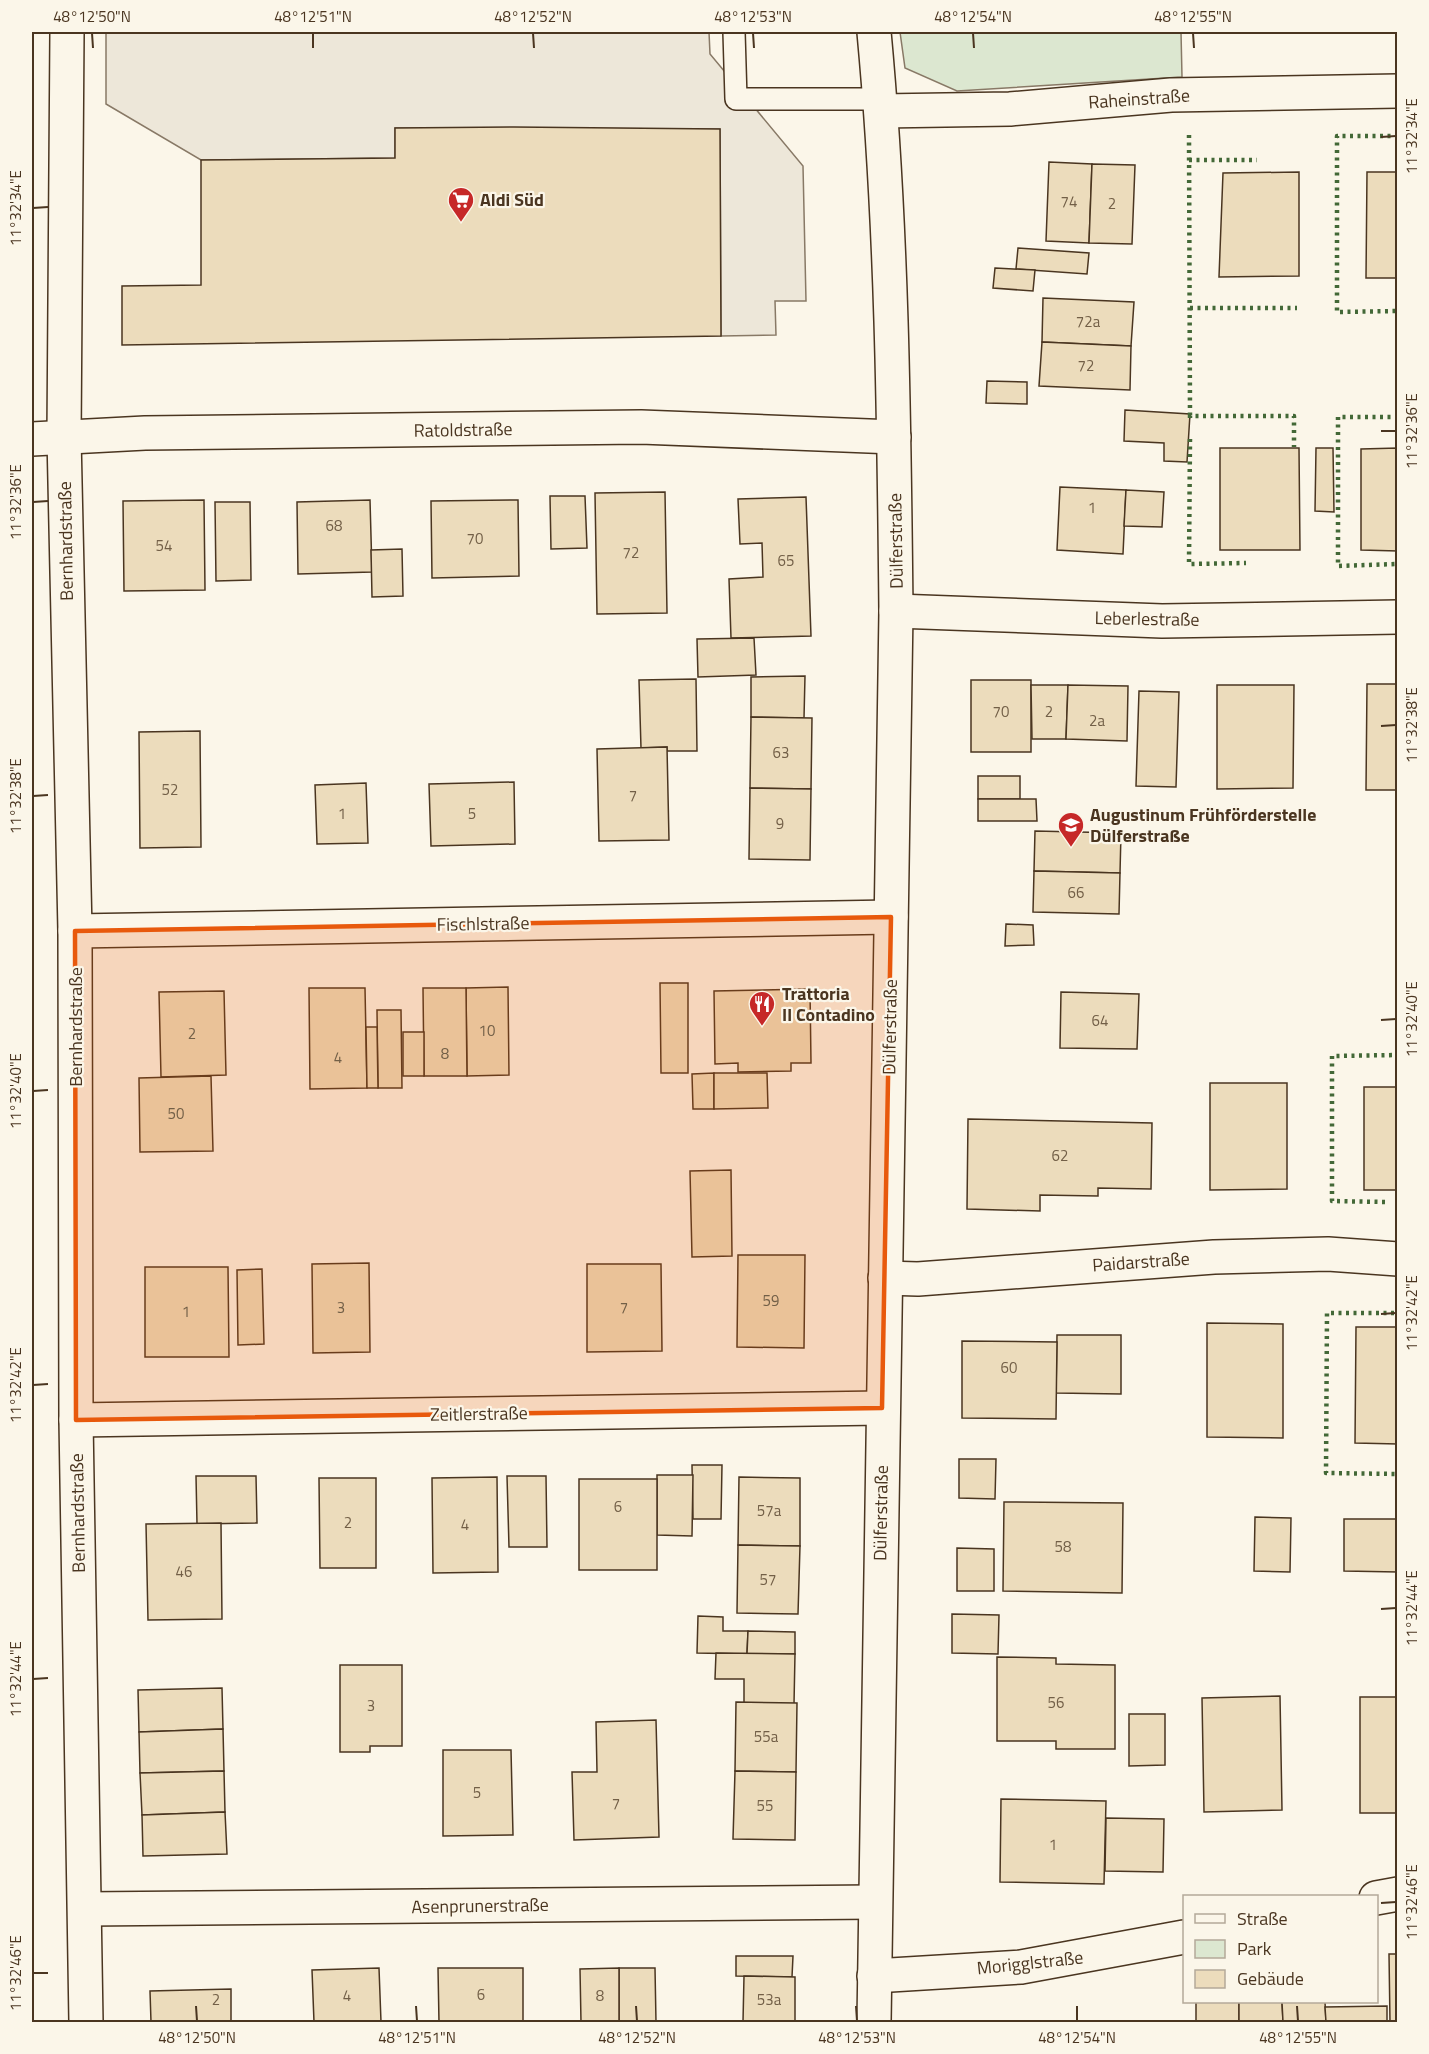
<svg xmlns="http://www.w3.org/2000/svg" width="1429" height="2054" font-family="'Titillium Web',sans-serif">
<rect width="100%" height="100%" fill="#fbf6e9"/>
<polygon fill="#dce7d0" stroke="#887966" stroke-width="1.5" points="900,32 1181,32 1182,77 957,91 905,68"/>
<polygon fill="#ede7d9" stroke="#887966" stroke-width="1.5" points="106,32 709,32 710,54 803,166 806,301 775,301 776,335 721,336 720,129 395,128 395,158 201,160 106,104"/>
<g fill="#ecdcbc" stroke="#4a3520" stroke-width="1.5">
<polygon points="514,127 720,129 721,336 122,345 122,286 201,285 201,160 395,158 395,128"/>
<polygon points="1049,162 1092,164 1089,243 1046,241"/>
<polygon points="1092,164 1135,165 1132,244 1089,243"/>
<polygon points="1299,172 1299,276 1219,277 1223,173"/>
<polygon points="1367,172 1398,172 1398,278 1366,278"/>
<polygon points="1018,248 1089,253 1087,274 1016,269"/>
<polygon points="995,268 1035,270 1033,291 993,288"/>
<polygon points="1043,298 1134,302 1131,346 1042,342"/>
<polygon points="1042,342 1131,346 1130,390 1039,386"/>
<polygon points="987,381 1027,382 1027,404 986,403"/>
<polygon points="1125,410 1190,414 1187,462 1164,461 1164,443 1124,441"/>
<polygon points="1220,448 1299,448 1300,550 1220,550"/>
<polygon points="1316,448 1333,448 1334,512 1315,511"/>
<polygon points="1398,448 1398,551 1361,550 1361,449"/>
<polygon points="1060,487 1126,490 1123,554 1057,550"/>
<polygon points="1126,490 1164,492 1162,527 1124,526"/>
<polygon points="665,492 667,613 597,614 595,493"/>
<polygon points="550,496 585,496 587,548 551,549"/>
<polygon points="806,497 811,636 731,638 729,579 763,577 762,543 740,544 738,499"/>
<polygon points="204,500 205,590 124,591 123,501"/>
<polygon points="370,500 372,572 298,574 297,502"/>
<polygon points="518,500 519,576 432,578 431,501"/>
<polygon points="215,502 250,502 251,580 216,581"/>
<polygon points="402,549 403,596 372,597 371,550"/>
<polygon points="754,638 756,675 698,677 697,639"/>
<polygon points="805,676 804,718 751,717 751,677"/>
<polygon points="696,679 697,751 667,751 667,747 641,748 639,680"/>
<rect x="971" y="680" width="60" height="72"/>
<polygon points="1367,684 1398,684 1398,790 1366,790"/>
<polygon points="1031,685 1068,685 1066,739 1032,739"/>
<polygon points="1068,685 1128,686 1127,741 1066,739"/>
<polygon points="1217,685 1294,685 1293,788 1217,789"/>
<polygon points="1139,691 1179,692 1176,787 1136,786"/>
<polygon points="751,717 812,718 811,789 750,788"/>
<polygon points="200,731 201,847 140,848 139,732"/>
<polygon points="667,747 669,840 599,841 597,749"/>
<rect x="978" y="776" width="42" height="23"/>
<polygon points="514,782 515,844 431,846 429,784"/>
<polygon points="366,783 368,843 317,844 315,785"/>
<polygon points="750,788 811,789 810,860 749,859"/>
<polygon points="978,799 1036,799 1037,821 978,821"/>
<polygon points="1035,831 1121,833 1120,873 1034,871"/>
<polygon points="1034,871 1120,873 1119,914 1033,912"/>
<polygon points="1006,924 1033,925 1034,945 1005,946"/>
<polygon points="660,983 688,983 688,1073 661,1073"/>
<polygon points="508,987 509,1075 467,1076 466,988"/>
<polygon points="309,988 365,988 367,1088 310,1089"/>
<polygon points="423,988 466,988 467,1076 424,1076"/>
<polygon points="810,989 811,1063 791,1063 791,1071 738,1072 738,1063 715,1064 714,991"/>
<polygon points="224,991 226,1075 161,1077 159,992"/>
<polygon points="1061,992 1139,994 1137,1049 1060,1048"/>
<polygon points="377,1010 401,1010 402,1088 378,1088"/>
<polygon points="366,1027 377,1027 378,1088 367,1088"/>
<rect x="403" y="1032" width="21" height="44"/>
<polygon points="714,1073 714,1109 693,1109 692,1074"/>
<polygon points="714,1073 767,1073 768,1108 714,1109"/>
<polygon points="211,1076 213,1151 140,1152 139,1078"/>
<polygon points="1210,1083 1287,1083 1287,1189 1210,1190"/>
<rect x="1364" y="1087" width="34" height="103"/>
<polygon points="968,1119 1152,1123 1151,1189 1098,1188 1098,1196 1040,1195 1040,1211 967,1209"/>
<polygon points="731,1170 732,1256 692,1257 690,1171"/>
<polygon points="738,1255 805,1255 804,1348 737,1347"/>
<polygon points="369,1263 370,1352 313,1353 312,1264"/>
<polygon points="587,1264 661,1264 662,1351 587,1352"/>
<polygon points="145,1267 228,1267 229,1357 145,1357"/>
<polygon points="262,1269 264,1344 238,1345 237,1270"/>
<polygon points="1207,1323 1283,1324 1283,1438 1207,1437"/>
<polygon points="1356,1327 1398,1327 1398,1444 1355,1443"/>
<polygon points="1057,1335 1121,1335 1121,1394 1056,1393"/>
<polygon points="962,1341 1057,1342 1056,1419 962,1418"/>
<polygon points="959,1459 996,1459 995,1499 959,1498"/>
<polygon points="692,1465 722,1465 721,1519 693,1519"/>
<polygon points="657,1475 693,1475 692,1536 657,1535"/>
<polygon points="196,1476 256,1476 257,1523 197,1524"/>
<polygon points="507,1476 546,1476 547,1547 509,1547"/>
<polygon points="497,1477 498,1572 433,1573 432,1478"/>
<polygon points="739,1477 800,1478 800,1546 738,1545"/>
<polygon points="319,1478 376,1478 376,1568 320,1568"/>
<rect x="579" y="1479" width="78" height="91"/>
<polygon points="1004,1502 1123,1503 1122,1593 1003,1591"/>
<polygon points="1255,1517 1291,1518 1290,1572 1254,1571"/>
<polygon points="1344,1519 1398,1519 1398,1572 1344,1571"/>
<polygon points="221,1523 222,1619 148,1620 146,1524"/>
<polygon points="738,1545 800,1546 798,1614 737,1613"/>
<polygon points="957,1548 994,1549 994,1591 957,1591"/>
<polygon points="952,1614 999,1615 998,1654 952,1653"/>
<polygon points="698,1616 723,1617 723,1631 748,1631 747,1654 697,1653"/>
<polygon points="748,1631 795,1632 795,1654 747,1654"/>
<polygon points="716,1653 795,1654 794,1704 744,1703 744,1679 715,1679"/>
<polygon points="997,1657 1056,1658 1056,1664 1115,1665 1115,1749 1056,1749 1056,1741 997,1741"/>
<polygon points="340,1665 402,1665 402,1746 370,1746 370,1752 340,1752"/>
<polygon points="222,1688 223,1729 139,1732 138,1690"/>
<polygon points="1280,1696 1282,1810 1204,1812 1202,1698"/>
<rect x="1360" y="1697" width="38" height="116"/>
<polygon points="736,1702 797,1703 796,1772 735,1771"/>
<polygon points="1129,1714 1165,1714 1165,1765 1129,1766"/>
<polygon points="656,1720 659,1837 574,1840 572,1772 597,1772 596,1722"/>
<polygon points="223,1729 224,1771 140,1773 139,1732"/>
<polygon points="443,1750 511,1750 513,1835 443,1836"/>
<polygon points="224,1771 225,1812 142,1815 140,1773"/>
<polygon points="735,1771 796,1772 795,1840 733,1839"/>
<polygon points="1001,1799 1106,1801 1104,1884 1000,1882"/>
<polygon points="225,1812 227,1854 143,1856 142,1815"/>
<polygon points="1106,1818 1164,1819 1163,1872 1105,1871"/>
<polygon points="1389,1954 1398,1954 1398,2022 1390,2022"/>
<polygon points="736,1956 793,1956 792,1977 736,1976"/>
<polygon points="379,1968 381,2022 314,2022 312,1970"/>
<polygon points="438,1968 523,1968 523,2022 439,2022"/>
<polygon points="619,1968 655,1968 656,2022 619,2022"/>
<polygon points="619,1968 619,2022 581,2022 580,1969"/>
<polygon points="744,1976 795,1977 795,2022 743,2022"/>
<polygon points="231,1989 231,2022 151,2022 150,1991"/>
<rect x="1196" y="2002" width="43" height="20"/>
<polygon points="1239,2002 1282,2002 1283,2022 1239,2022"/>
<polygon points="1282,2002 1325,2002 1326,2022 1283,2022"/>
<polygon points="1387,2006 1387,2022 1326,2022 1325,2007"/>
</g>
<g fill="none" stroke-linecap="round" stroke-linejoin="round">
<g stroke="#4a3520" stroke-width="24">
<polyline id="lane" points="734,32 736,99 881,99"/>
</g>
<g stroke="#4a3520" stroke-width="36">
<g id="street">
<polyline points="67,32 64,437 75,931 76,1420 86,2022"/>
<polyline points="881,111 1010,109 1171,95 1398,91"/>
<polyline points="32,439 145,433 641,427 894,437"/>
<polyline points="896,611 1162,621 1398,617"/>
<polyline points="75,931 891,917"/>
<polyline points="885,1278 918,1279 1214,1257 1328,1254 1398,1259"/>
<polyline points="76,1420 882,1408"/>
<polyline points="1376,1898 1398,1894"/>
<polyline points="85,1909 875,1902"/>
<polyline points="874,1976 1021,1967 1184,1937"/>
</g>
</g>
<g stroke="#4a3520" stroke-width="36">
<path id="secondary" d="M874,2022L896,611C894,418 892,224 874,32"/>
</g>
<use href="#lane" stroke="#fbf6e9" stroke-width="21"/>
<use href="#street" stroke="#fbf6e9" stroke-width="33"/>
<use href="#secondary" stroke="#fbf6e9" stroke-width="33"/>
<g stroke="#436837" stroke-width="4.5" stroke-dasharray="3 4.5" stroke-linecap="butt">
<polyline points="1189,135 1190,416"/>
<polyline points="1398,136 1337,136 1337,312 1398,311"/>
<polyline points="1189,160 1257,160"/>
<polyline points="1190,308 1297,308"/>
<polyline points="1398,417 1338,417 1338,566 1398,564"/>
<polyline points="1190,418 1190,416 1294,416 1294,447"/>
<polyline points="1190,439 1189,564 1246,563"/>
<polyline points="1385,1202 1332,1201 1332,1056 1398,1055"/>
<polyline points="1394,1313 1327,1313 1326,1473 1398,1474"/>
</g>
</g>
<path fill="#e8590c" fill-opacity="0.2" stroke="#e8590c" stroke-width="4.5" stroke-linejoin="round" d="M891,917L882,1408L76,1420L75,931Z"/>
<path fill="none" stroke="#4a3520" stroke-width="2" d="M92,33L93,48M313,33V48M533,33L534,48M753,33L754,48M973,33L974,48M1193,33L1194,48M1381,137L1396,136M33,208L48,207M1381,431H1396M33,502L48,501M1381,726L1396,725M33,796L48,795M1381,1020L1396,1019M33,1091L48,1090M1381,1314L1396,1313M33,1385L48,1384M1381,1609L1396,1608M33,1679L48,1678M1381,1903L1396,1902M33,1973H48M196,2006L197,2021M416,2006L417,2021M636,2006L637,2021M856,2006L857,2021M1077,2006V2021M1297,2006L1298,2021"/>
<defs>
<g id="supermarket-pin" transform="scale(1.35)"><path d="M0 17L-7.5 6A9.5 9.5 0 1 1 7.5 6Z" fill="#c62828" stroke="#fbf6e9"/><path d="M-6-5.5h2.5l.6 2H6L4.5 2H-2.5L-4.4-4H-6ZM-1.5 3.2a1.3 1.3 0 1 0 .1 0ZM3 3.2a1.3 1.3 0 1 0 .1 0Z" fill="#fff"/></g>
<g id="school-pin" transform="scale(1.35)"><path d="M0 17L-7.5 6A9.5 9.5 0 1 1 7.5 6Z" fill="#c62828" stroke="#fbf6e9"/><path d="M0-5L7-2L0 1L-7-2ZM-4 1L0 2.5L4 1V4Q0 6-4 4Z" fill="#fff"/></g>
<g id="restaurant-pin" transform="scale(1.35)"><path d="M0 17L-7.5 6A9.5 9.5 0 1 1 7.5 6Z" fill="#c62828" stroke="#fbf6e9"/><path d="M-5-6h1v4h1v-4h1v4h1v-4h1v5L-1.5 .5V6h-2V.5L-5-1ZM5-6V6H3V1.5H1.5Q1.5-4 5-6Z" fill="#fff"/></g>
</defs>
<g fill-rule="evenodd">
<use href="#supermarket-pin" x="461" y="200"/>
<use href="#school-pin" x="1071" y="825"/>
<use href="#restaurant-pin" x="762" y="1004"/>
</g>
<g text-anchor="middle" stroke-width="4.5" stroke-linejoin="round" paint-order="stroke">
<g font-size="15" fill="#725f47">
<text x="1069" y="207">74</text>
<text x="1112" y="209">2</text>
<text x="1088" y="327">72a</text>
<text x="1086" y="371">72</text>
<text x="1092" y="513">1</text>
<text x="334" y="531">68</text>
<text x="475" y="544">70</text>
<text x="164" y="551">54</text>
<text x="631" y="558">72</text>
<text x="786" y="566">65</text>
<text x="1001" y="717">70</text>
<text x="1049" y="717">2</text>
<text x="1097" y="726">2a</text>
<text x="781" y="758">63</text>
<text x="170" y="795">52</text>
<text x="633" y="801">7</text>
<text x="342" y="819">1</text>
<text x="472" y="819">5</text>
<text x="780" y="829">9</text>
<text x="1076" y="898">66</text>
<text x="1100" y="1026">64</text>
<text x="487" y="1036">10</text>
<text x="192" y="1039">2</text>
<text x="445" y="1059">8</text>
<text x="338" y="1063">4</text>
<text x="176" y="1119">50</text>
<text x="1060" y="1161">62</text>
<text x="771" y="1306">59</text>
<text x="341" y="1313">3</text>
<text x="624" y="1313">7</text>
<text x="186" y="1317">1</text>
<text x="1009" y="1373">60</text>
<text x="618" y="1512">6</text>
<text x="769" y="1516">57a</text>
<text x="348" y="1528">2</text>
<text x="465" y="1530">4</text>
<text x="1063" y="1552">58</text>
<text x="184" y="1577">46</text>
<text x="768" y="1585">57</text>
<text x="1056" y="1708">56</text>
<text x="371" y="1711">3</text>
<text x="766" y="1742">55a</text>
<text x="477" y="1798">5</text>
<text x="616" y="1809">7</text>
<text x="765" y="1811">55</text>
<text x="1053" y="1850">1</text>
<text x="481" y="2000">6</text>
<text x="347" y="2001">4</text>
<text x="600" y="2001">8</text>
<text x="216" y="2005">2</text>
<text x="769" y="2005">53a</text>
</g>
<g font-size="18" fill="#4a3520" stroke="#fbf6e9">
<text transform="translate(1139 99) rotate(-4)" y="6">Raheinstraße</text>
<text transform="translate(463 430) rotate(-1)" y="6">Ratoldstraße</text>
<text transform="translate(66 541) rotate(-91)" y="6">Bernhardstraße</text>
<text transform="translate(896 541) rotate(-91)" y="6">Dülferstraße</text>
<text transform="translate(1147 619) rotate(1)" y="6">Leberlestraße</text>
<text transform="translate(483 924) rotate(-1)" y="6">Fischlstraße</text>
<text transform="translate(76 1027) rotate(-90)" y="6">Bernhardstraße</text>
<text transform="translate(890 1027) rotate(-89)" y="6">Dülferstraße</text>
<text transform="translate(1141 1262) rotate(-4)" y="6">Paidarstraße</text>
<text transform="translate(479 1414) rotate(-1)" y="6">Zeitlerstraße</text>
<text transform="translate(78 1513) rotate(-91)" y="6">Bernhardstraße</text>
<text transform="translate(881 1513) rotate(-89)" y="6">Dülferstraße</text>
<text transform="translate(480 1906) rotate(-1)" y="6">Asenprunerstraße</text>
<text transform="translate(1030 1963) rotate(-6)" y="6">Morigglstraße</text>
</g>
<g font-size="18" font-weight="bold" fill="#4a3520" stroke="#fbf6e9" text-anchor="start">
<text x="480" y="206">Aldi Süd</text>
<text x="1090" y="821">Augustinum Frühförderstelle<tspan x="1090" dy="21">Dülferstraße</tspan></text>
<text x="782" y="1000">Trattoria<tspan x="782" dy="21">Il Contadino</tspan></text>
</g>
</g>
<rect width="1429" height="2054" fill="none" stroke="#fbf6e9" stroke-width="66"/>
<rect x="1183" y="1895" width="195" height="108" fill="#fbf6e9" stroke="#b4a999" stroke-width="1.5"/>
<rect x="1195" y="1914" width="30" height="9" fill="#fbf6e9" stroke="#b4a999" stroke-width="1.5"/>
<text x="1237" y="1925" font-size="18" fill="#4a3520">Straße</text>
<rect x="1195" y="1940" width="30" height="18" fill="#dce7d0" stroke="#b4a999" stroke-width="1.5"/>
<text x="1237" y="1955" font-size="18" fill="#4a3520">Park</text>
<rect x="1195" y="1970" width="30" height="18" fill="#ecdcbc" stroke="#b4a999" stroke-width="1.5"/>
<text x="1237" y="1985" font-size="18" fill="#4a3520">Gebäude</text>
<rect x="33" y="33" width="1363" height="1988" fill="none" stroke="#4a3520" stroke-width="2"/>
<g font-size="15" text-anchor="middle" fill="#4a3520">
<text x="92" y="22">48°12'50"N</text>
<text x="313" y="22">48°12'51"N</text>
<text x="533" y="22">48°12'52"N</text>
<text x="753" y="22">48°12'53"N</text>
<text x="973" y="22">48°12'54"N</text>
<text x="1193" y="22">48°12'55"N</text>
<text transform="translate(1412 136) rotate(-90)" y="5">11°32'34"E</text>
<text transform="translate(16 208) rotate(-90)" y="5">11°32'34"E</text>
<text transform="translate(1412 431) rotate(-90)" y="5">11°32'36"E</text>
<text transform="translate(16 502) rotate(-90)" y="5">11°32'36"E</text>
<text transform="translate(1412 725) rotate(-90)" y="5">11°32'38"E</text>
<text transform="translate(16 796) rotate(-90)" y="5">11°32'38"E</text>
<text transform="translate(1412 1019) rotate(-90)" y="5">11°32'40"E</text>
<text transform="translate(16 1091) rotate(-90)" y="5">11°32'40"E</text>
<text transform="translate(1412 1313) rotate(-90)" y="5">11°32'42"E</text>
<text transform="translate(16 1385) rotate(-90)" y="5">11°32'42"E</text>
<text transform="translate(1412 1608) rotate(-90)" y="5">11°32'44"E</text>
<text transform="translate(16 1679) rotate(-90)" y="5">11°32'44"E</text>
<text transform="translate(1412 1902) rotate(-90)" y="5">11°32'46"E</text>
<text transform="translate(16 1973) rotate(-90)" y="5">11°32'46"E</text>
<text x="197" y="2043">48°12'50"N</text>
<text x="417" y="2043">48°12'51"N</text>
<text x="637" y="2043">48°12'52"N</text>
<text x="857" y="2043">48°12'53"N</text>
<text x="1077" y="2043">48°12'54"N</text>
<text x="1298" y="2043">48°12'55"N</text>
</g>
</svg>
